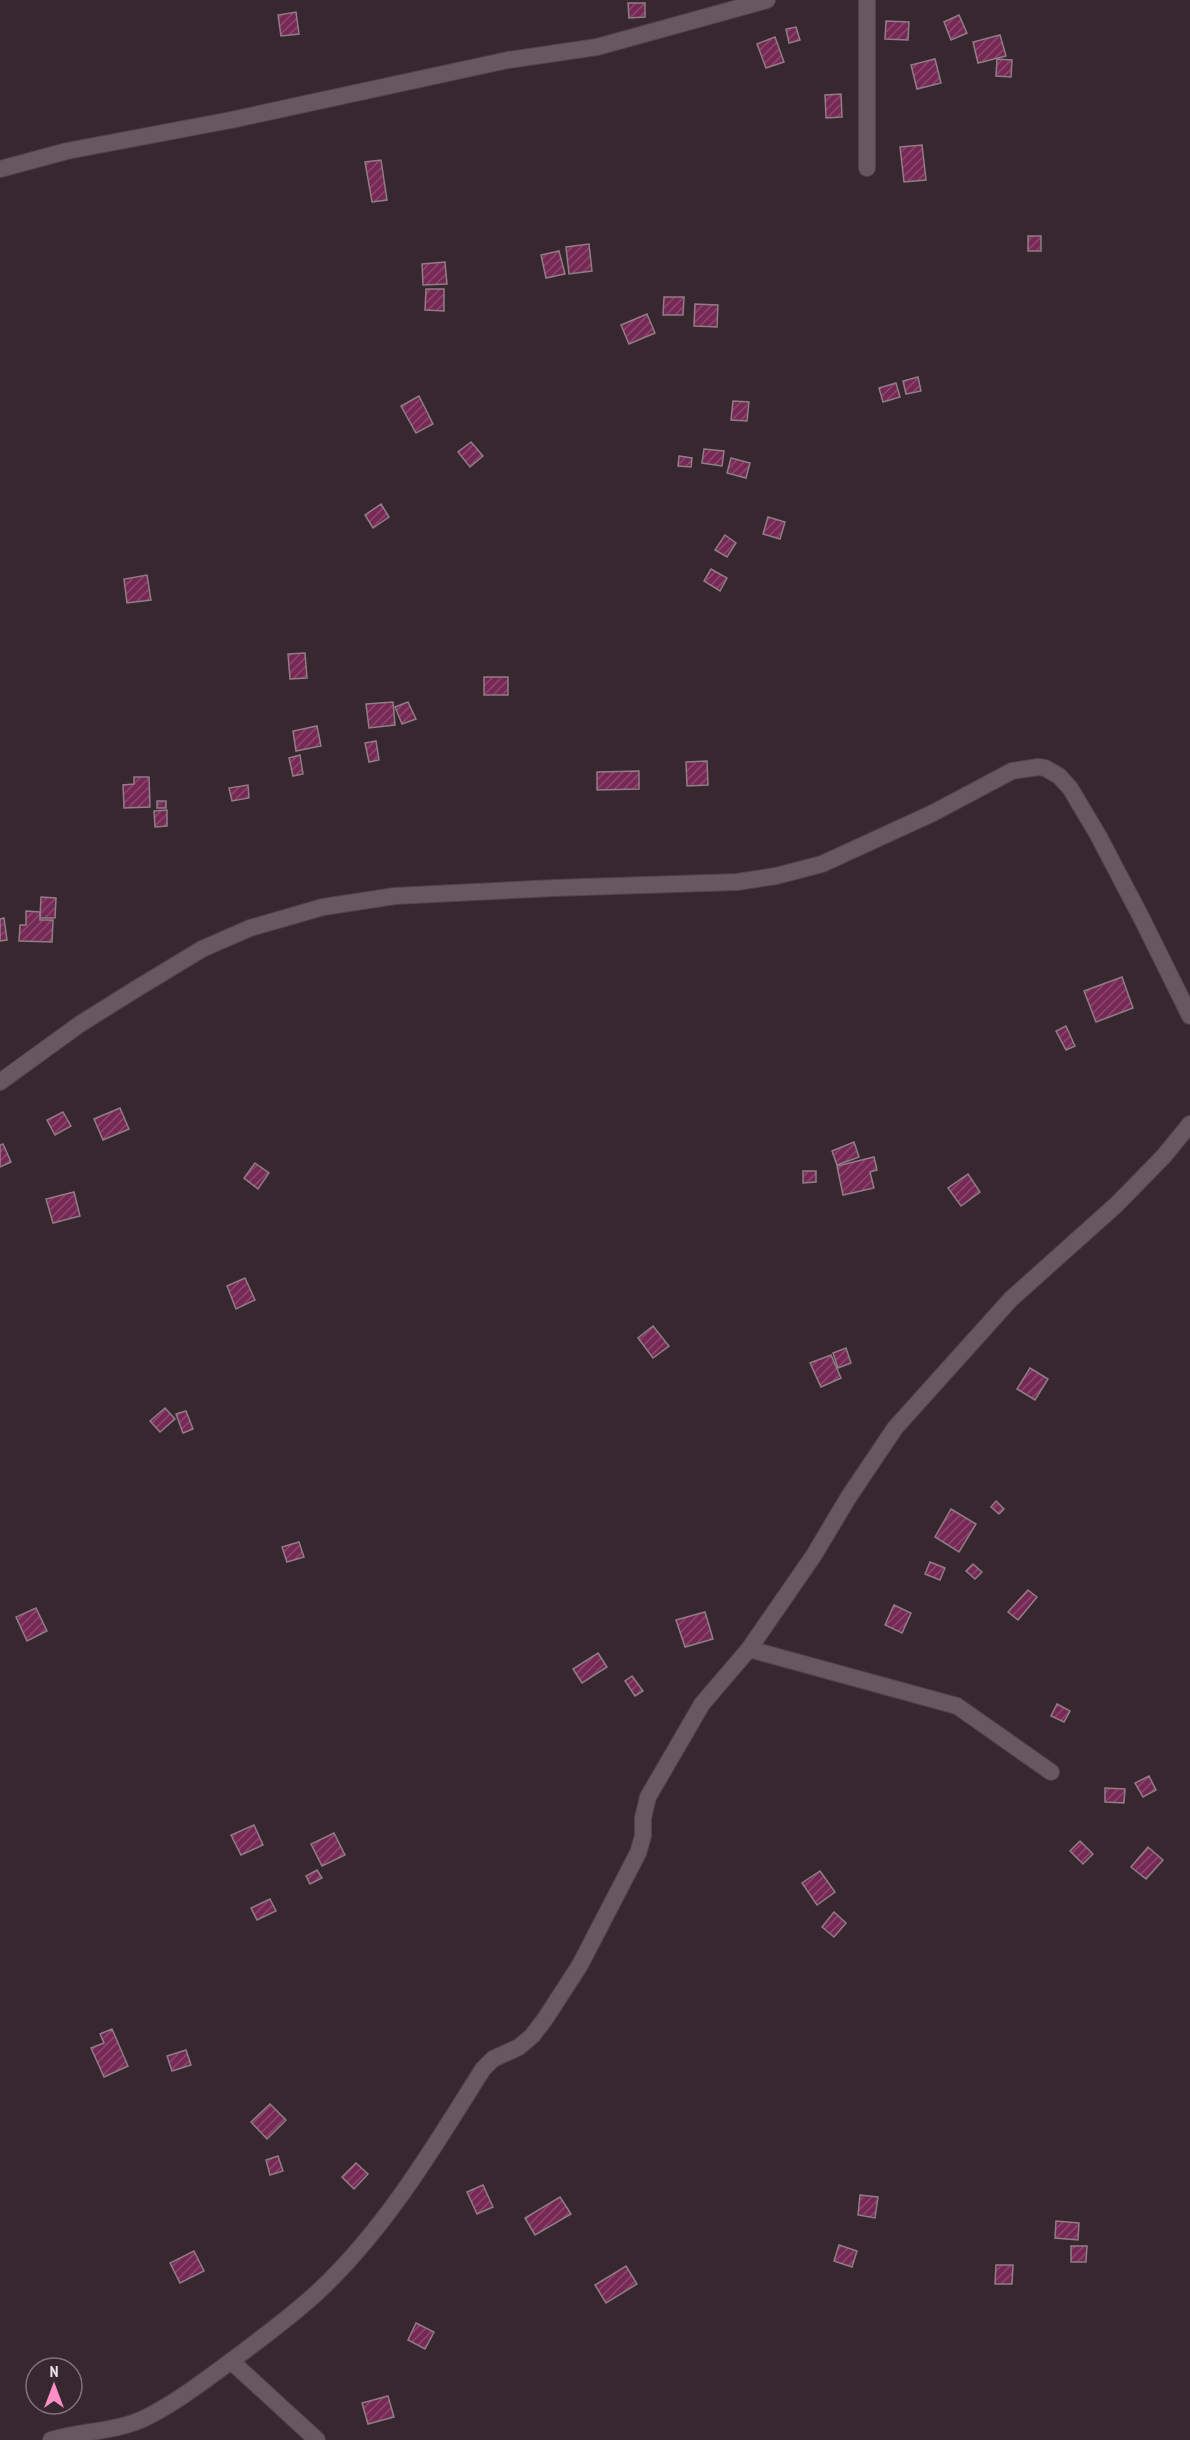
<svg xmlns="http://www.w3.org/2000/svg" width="1190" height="2440" font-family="'PT Sans Narrow',sans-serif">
<defs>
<pattern id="building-hatch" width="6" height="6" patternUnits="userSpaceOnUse" patternTransform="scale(1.5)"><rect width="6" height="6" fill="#772955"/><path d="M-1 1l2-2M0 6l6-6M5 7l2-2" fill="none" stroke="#8b486d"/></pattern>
</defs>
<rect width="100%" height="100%" fill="#37272f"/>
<g fill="url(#building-hatch)" stroke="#907d86" stroke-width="1.5">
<polygon points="628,3 645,3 645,17 629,18"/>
<polygon points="296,12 299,34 281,36 278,15"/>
<polygon points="959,15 967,33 951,40 944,22"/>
<polygon points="886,21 909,22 908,40 885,39"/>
<polygon points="796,27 800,40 789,43 786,29"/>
<polygon points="1000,35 1006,56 978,63 973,42"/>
<polygon points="775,37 784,62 766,68 757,44"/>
<polygon points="935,59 941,83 917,89 911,65"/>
<polygon points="997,59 1012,60 1011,77 996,76"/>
<polygon points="841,94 842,117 826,118 825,95"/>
<polygon points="922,145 926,180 904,182 900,147"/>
<polygon points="381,160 387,200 372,202 365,162"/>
<rect x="1028" y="236" width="13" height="15"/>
<polygon points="589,244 592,271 569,274 566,247"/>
<polygon points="559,251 565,274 546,278 541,255"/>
<polygon points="445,262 447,284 423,285 422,264"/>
<polygon points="426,289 444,289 444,311 425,310"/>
<polygon points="664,297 684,297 683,315 663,315"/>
<polygon points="695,304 718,305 717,327 694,326"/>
<polygon points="647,314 655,333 629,344 621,325"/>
<polygon points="918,377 921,391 906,394 903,381"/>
<polygon points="896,383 900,397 883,402 879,388"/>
<polygon points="419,396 433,424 416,433 401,406"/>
<polygon points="733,401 749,402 747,421 731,420"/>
<polygon points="471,442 483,456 470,467 458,452"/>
<polygon points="704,449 724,451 722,466 702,463"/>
<polygon points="679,456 692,458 691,467 678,466"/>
<polygon points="731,458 750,463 746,478 727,473"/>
<polygon points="381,504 389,517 373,528 365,515"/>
<polygon points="768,517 785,522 780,539 763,534"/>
<polygon points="725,535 736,543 727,557 715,550"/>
<polygon points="711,569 727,578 720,591 704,581"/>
<polygon points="147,575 151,600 127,603 124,579"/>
<polygon points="305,653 307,678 290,679 288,654"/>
<rect x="484" y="677" width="24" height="18"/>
<polygon points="393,702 395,725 369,728 366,704"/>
<polygon points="408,702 416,719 402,724 395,707"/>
<polygon points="317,726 321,746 296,751 293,731"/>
<polygon points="376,741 379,760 369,762 365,743"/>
<polygon points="300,755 303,774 293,776 289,758"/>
<polygon points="707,761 708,785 687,786 686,762"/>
<polygon points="639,771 639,789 597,790 597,772"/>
<polygon points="134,777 149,777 150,807 124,808 123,785 134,784"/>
<polygon points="248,785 249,798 232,801 229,788"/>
<rect x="157" y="801" width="9" height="7"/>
<polygon points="167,810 167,826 155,827 154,811"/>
<polygon points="41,897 56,898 55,918 40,918"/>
<polygon points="26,911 40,912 40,920 53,920 52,942 19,941 20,925 26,925"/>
<polygon points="4,918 7,940 0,941 0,919"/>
<polygon points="1122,977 1133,1008 1096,1022 1084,991"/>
<polygon points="1066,1026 1075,1046 1066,1050 1056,1031"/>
<polygon points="120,1108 129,1129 103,1140 94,1119"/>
<polygon points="63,1112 71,1126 55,1135 47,1120"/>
<polygon points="854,1142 859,1157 837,1165 832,1151"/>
<polygon points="3,1144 11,1162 0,1167 0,1145"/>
<polygon points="874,1157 877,1170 870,1172 874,1188 843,1195 837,1166"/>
<polygon points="255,1163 269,1173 258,1189 244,1178"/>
<polygon points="803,1171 816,1171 816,1182 803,1183"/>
<polygon points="968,1174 980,1192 961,1206 948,1188"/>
<polygon points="74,1192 80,1216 53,1223 46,1199"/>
<polygon points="245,1278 255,1300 236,1309 227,1286"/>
<polygon points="653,1326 669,1346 653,1358 638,1338"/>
<polygon points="846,1348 851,1363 838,1368 833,1353"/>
<polygon points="831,1355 841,1378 821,1387 810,1363"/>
<polygon points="1030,1368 1048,1379 1035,1400 1017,1389"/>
<polygon points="165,1408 175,1419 160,1432 150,1421"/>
<polygon points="186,1411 193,1429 183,1433 176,1414"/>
<polygon points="996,1501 1004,1509 999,1514 991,1507"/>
<polygon points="951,1509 976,1524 959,1552 935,1537"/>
<polygon points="299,1542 304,1557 287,1562 282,1547"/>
<polygon points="930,1562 945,1568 940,1580 925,1574"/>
<polygon points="973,1564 982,1572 975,1579 966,1571"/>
<polygon points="1028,1590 1037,1597 1018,1620 1008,1612"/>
<polygon points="894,1605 911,1613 902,1633 885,1625"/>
<polygon points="36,1608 47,1631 27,1641 16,1617"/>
<polygon points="705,1612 713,1639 685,1647 676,1620"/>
<polygon points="598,1653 607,1667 582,1683 573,1669"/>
<polygon points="632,1676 643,1691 635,1696 625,1681"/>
<polygon points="1057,1704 1070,1711 1064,1722 1051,1716"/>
<polygon points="1149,1776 1156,1790 1143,1797 1135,1783"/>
<polygon points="1105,1788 1125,1789 1124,1803 1105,1802"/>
<polygon points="254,1825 263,1845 241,1855 231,1835"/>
<polygon points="334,1833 345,1855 322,1866 311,1844"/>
<polygon points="1080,1841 1093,1854 1083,1864 1070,1851"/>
<polygon points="1148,1847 1163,1860 1146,1879 1131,1867"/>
<polygon points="317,1870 322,1878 310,1884 306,1876"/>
<polygon points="820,1871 835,1892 817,1905 802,1883"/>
<polygon points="270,1899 276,1911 257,1920 251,1908"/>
<polygon points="834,1912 846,1923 834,1937 822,1927"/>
<polygon points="112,2029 128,2066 104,2077 91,2048 104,2043 100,2034"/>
<polygon points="186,2050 191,2065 172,2071 167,2056"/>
<polygon points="270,2104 286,2120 267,2139 251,2122"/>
<polygon points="278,2156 283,2171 270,2175 266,2160"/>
<polygon points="356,2163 368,2174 354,2189 342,2177"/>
<polygon points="483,2185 493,2207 477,2214 467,2192"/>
<polygon points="860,2195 878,2197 875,2218 858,2215"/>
<polygon points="560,2197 571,2214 535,2235 525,2218"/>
<polygon points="1056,2221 1079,2223 1078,2240 1055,2238"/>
<polygon points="839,2245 857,2251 852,2267 834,2261"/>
<polygon points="1071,2246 1087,2246 1086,2262 1071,2262"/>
<polygon points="194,2251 204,2271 180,2283 170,2263"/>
<polygon points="996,2265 1013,2265 1012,2284 995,2284"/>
<polygon points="626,2266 637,2284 606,2303 595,2285"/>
<polygon points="416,2323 434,2332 425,2349 408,2340"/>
<polygon points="388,2396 394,2417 368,2424 362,2403"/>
</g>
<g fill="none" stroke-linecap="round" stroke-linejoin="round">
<g stroke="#504349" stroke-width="18">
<g id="minor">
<polyline points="867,0 867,168"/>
<polyline points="0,169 67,151 231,120 508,60 597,47 767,0"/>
<polyline points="0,1082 80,1024 136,989 202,949 250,928 323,907 395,896 554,888 737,882 776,876 822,864 933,813 1012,771 1038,767 1045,768 1059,776 1070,788 1098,835 1142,919 1190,1016"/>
<polyline points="749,1649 957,1706 1051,1772"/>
<polyline points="231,2361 317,2440"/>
<path d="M51,2440C81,2431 114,2432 143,2419C176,2403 205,2380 234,2359C264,2336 295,2314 322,2288C388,2225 435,2145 483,2069L493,2059L519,2047L532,2036L545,2019L580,1965L638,1853L643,1836V1818L648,1797L702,1704L749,1649L814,1555L848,1498L895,1428L1011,1299L1116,1205L1164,1156L1190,1124"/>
</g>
</g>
<use href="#minor" stroke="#69575f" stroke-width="16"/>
</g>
<g transform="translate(54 2386)"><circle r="28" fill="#37272f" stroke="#807279" stroke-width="1.5"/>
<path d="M0-4.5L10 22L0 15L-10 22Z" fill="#fa8fc6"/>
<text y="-9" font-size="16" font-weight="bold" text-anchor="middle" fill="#eee3e8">N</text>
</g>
</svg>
